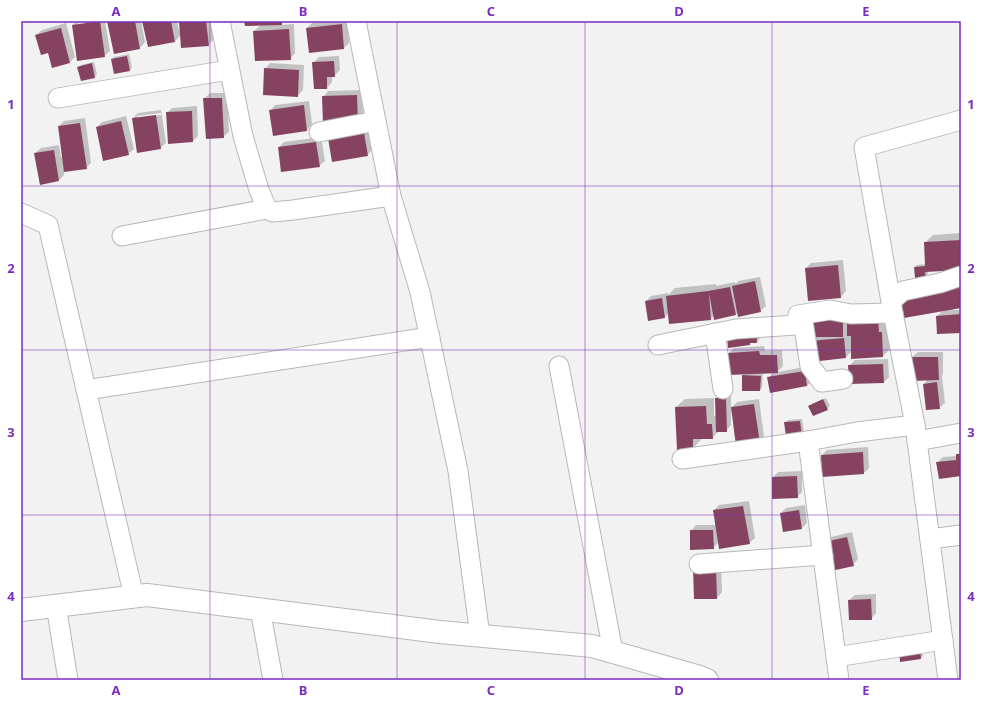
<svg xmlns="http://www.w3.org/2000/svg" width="982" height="701" font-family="'Noto Sans',sans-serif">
<rect width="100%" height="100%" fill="#f2f2f3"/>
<g fill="#0003" fill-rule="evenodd">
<polygon points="77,21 90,21 78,23 78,25 105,21 110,51 104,56 73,25"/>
<polygon points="108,21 141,21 145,42 140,48 114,53"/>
<polygon points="143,21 177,21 179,30 181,30 180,21 215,21 216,37 208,45 181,35 175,41 148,46"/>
<polygon points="245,21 284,21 280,25 294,24 295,53 290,59 254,31 262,24"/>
<polygon points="332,21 347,21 349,43 344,48 310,52 307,28 312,23"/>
<polygon points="66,23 75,57 70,62 53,67 49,51 36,35 42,30"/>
<polygon points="129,54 132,68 130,70 115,73 112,59 114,57"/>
<polygon points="339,56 340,70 334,76 332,76 332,82 327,88 313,63 319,57"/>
<polygon points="94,62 97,74 95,77 79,67 81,65"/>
<polygon points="270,63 304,65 303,90 297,96 265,69"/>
<polygon points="362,90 363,117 368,122 372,150 367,155 323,97 328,91"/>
<polygon points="210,93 227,93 229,132 223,137 204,99"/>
<polygon points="309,101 312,124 307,130 270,111 275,105"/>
<polygon points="197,106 198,136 193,141 169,142 167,113 172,108"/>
<path d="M161,110L166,143L160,148L133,118L138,113ZM161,113V115L137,118V116Z"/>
<polygon points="126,116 134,149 128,154 97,127 102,122"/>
<polygon points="85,118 91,163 86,168 64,171 64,175 59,180 41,184 35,153 41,148 59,145 61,157 63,156 59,126 64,121"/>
<polygon points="21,121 23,140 21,142"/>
<polygon points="321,137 325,161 319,166 279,147 284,142"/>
<polygon points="961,233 961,269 928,271 928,274 925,276 915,267 917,265 926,264 925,243 933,235"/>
<polygon points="843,260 846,291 841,297 806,268 811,263"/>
<polygon points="760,277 766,306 760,311 738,312 736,314 714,315 711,319 669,313 665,317 649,319 646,301 651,296 668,293 668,295 675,288 716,284 716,286 735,282 736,284 738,281"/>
<polygon points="961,279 961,307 953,309 953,310 961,310 961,332 937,316 943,311"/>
<polygon points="886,310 891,348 883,356 852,351 846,357 810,342 816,336 848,319"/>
<polygon points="728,335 762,336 757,342 752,342 750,344"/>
<polygon points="764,346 765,351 782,350 783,366 777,372 810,366 812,380 807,386 769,378 774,372 763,372 762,388 760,390 743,376 746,373 729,353 734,348"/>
<polygon points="918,352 943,352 943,374 942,376 945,403 939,408 924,384 928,379 912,357"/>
<polygon points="888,359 889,377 884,382 849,366 855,360"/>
<polygon points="731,393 731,408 737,402 759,399 764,437 759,442 733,409 731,410 731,425 726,431 719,431 712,438 701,438 701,440 693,448 676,407 685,399 714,398 714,416 716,416 716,399 721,394"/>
<polygon points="826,398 830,406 827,409 809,406 812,404"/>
<polygon points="802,419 804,432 802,435 785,423 788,420"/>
<polygon points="868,447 869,468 864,473 822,455 827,450"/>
<polygon points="961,451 961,475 937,463 943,457 957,456"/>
<polygon points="802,471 802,492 797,497 773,477 778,472"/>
<polygon points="749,501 755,538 749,543 719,542 713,548 691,531 696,525 716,525 714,510 719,505"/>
<polygon points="805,505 807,523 802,528 781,513 786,508"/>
<polygon points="852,532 858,559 853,565 825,542 831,537"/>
<polygon points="721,562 722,592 717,598 700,563"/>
<polygon points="876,594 876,613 871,619 849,600 855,595"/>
<polygon points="922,647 923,656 921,658 901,661"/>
</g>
<g fill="#854361">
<polygon points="100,21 105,57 77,61 72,25"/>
<polygon points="107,21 135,21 140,49 114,54"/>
<polygon points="142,21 171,21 175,42 148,47"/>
<polygon points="179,21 206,21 209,46 181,48"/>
<polygon points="244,21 282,21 282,25 245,26"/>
<polygon points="342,24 344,49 309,53 306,28"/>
<polygon points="61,28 70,63 52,68 48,53 41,55 35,35"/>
<polygon points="289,29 291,60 255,61 253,31"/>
<polygon points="127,56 130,71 114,74 111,59"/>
<polygon points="334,61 335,77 327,77 327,89 314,89 312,62"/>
<polygon points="92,63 95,78 81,81 77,67"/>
<polygon points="264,68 299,70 298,97 263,95"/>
<polygon points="357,95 358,123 323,125 322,96"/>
<polygon points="203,98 222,98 224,138 206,139"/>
<polygon points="304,105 307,131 273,136 269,110"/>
<polygon points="192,111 193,142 168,144 166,112"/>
<polygon points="156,115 161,149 137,153 132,118"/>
<polygon points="121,121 129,155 103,161 96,127"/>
<polygon points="80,123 87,169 64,172 58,126"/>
<polygon points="363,127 368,156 332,162 327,132"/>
<polygon points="316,142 320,167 281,172 278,147"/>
<polygon points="54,150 59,181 40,185 34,153"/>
<polygon points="961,240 961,270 925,272 926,277 915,278 914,267 925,266 924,242"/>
<polygon points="838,265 841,298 808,301 805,268"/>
<polygon points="755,281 761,312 738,317 732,286"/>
<polygon points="959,286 961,295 961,308 904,318 900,296"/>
<polygon points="730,287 736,315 714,320 709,293 711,320 669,324 666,296 708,291"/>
<polygon points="662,298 665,318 648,321 645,301"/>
<polygon points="843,314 843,337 808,337 807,315"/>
<polygon points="961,314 961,333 937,334 936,316"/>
<polygon points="878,318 879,332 882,332 883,357 851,359 851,336 847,336 847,319"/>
<polygon points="756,331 757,343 750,343 750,345 728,348 727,334"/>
<polygon points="844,338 846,358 811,362 809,341"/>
<polygon points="759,351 760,355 777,355 778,373 729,375 728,353"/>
<polygon points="911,357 938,357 939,380 912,381"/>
<polygon points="883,364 884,383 849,384 848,365"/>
<polygon points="805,371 807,386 770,393 767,377"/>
<polygon points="742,375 761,376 760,391 742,391"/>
<polygon points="937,382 940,409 926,410 923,384"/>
<polygon points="715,398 726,398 727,432 716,432"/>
<polygon points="823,399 828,410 813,416 808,406"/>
<polygon points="754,404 760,443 736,446 731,407"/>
<polygon points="706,406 707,424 712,424 713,439 693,439 693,449 677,450 675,407"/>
<polygon points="800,421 802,436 786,437 784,422"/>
<polygon points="863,452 864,474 822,477 821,455"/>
<polygon points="956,454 961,454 961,476 939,479 936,462 956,460"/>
<polygon points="797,476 798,498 772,499 772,477"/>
<polygon points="743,506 750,544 719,549 713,510"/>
<polygon points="799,510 802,529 783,532 780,513"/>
<polygon points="690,530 713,530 714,549 690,550"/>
<polygon points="847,537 854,566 831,571 824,542"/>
<polygon points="716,567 717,599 694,599 693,568"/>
<polygon points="871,599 872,620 849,620 848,600"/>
<polygon points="920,649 921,659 900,662 899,651"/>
</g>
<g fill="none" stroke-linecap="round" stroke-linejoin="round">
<g stroke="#b8b8b9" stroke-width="21">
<g id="minor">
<polyline points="220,21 243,136 259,190 267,209 273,212 293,210 391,196"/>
<polyline points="356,21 391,196 420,292 458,471 480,636"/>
<polyline points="58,98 229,70"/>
<polyline points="319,132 376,121"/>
<polyline points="21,213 48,225 134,597"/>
<polyline points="122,236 267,209"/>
<polyline points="891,301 903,291 940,283 961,276"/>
<polyline points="802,315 810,366 822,382 843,379"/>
<polyline points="715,333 723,389"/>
<polyline points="658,345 736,329 796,325 798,315 830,310 851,314 893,313"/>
<polyline points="559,366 613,652"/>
<polyline points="86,390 430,337"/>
<polyline points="808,441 839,680"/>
<polyline points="917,441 961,433"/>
<polyline points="682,459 808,441 857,432 915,425"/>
<polyline points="930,539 961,535"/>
<polyline points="699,564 823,555"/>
<polyline points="56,605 68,680"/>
<polyline points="260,609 273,680"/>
<polyline points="836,657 943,640"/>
<polyline points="948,680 915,425 893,313 864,147 961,120"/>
</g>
</g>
<g stroke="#b8b8b9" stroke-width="24">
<polyline id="primary" points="21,610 147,595 440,632 592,646 700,677 707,680"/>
</g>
<use href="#minor" stroke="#fff" stroke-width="19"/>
<use href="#primary" stroke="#fff" stroke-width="22"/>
</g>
<path fill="none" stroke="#7b2cbf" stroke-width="1" stroke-opacity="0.55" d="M210,21V680M397,21V680M585,21V680M772,21V680M21,186H961M21,350H961M21,515H961"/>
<rect width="982" height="701" fill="none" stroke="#ffffff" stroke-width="44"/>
<rect x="22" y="22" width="938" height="657" fill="none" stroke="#7b2cbf" stroke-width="1.5"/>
<g font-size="13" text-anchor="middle" font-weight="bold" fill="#7b2cbf">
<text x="116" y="16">A</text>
<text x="303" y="16">B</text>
<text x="491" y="16">C</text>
<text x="679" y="16">D</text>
<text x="866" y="16">E</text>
<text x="11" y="109">1</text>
<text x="971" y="109">1</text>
<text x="11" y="273">2</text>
<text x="971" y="273">2</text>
<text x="11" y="437">3</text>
<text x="971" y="437">3</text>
<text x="11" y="601">4</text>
<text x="971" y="601">4</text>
<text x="116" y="695">A</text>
<text x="303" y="695">B</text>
<text x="491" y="695">C</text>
<text x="679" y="695">D</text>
<text x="866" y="695">E</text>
</g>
</svg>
